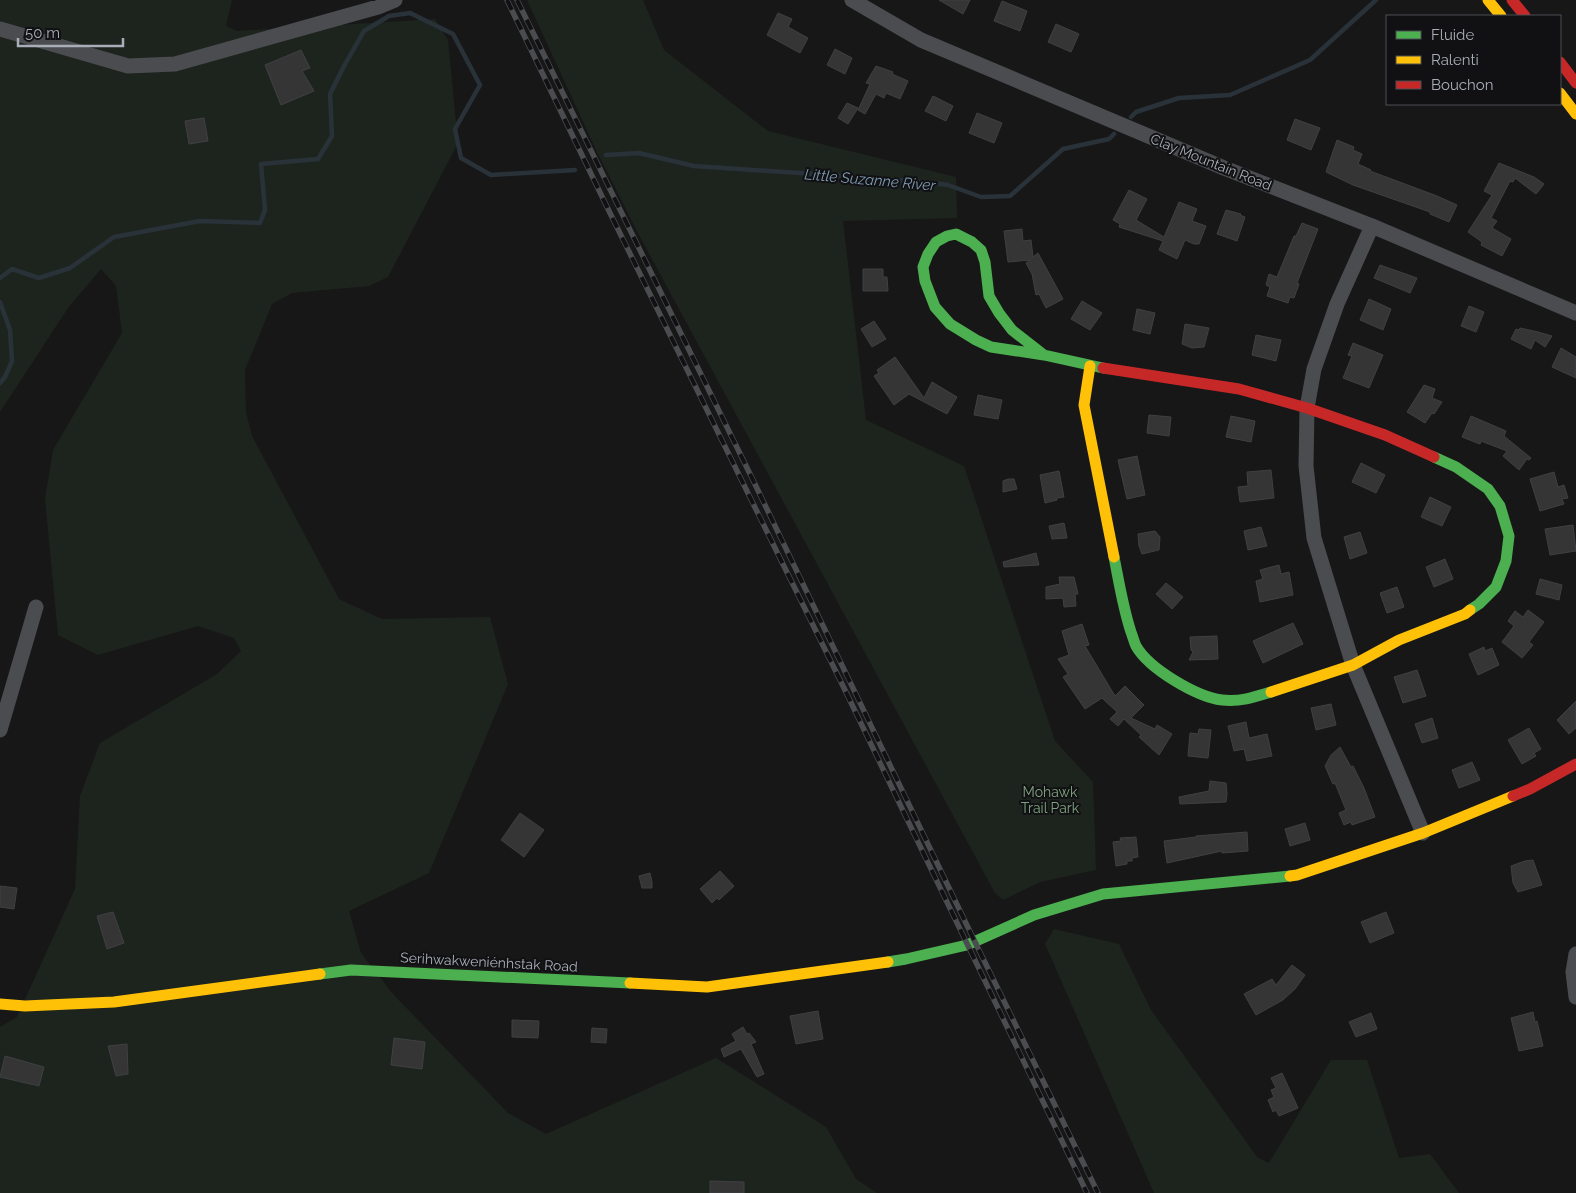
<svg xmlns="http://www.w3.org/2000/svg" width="1576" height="1193" font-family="Raleway,sans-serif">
<rect width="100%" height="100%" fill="#171717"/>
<g fill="#1d241e">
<polygon points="0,0 232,0 226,26 237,31 435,19 448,40 458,143 388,277 369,286 292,293 272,304 245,370 246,413 252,436 339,599 382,619 490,617 508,684 429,873 349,911 361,953 393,994 508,1113 546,1134 716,1058 826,1127 856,1179 877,1193 0,1193 0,1027 17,1017 75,889 80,796 100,743 217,674 241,651 234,638 198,626 98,655 58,635 45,499 53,450 122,333 116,286 101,269 68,308 0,412"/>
<polygon points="527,0 643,0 664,50 768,131 956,177 957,218 843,221 866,420 964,466 1055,741 1093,782 1096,870 1040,882 1003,900 995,893 639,235 597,152"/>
<polygon points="1054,929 1119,944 1151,1010 1258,1158 1269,1163 1331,1060 1367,1060 1399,1158 1430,1154 1459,1193 1154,1193 1045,944"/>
</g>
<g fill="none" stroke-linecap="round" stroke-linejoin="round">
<g stroke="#2a3239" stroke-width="4.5">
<polyline points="1131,117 1136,112 1179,98 1230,95 1310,60 1376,0"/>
<polyline points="606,155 639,153 694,166 830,175 934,183 948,185 981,197 1010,196 1063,149 1109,139 1114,134"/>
<polyline points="0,278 12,269 39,278 70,268 114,237 200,221 260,223 265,210 261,164 318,159 332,136 330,94 344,66 364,31 389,16 410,13 453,34 480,85 455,129 461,158 491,175 575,170"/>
<polyline points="0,302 10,330 12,361 5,377 0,383"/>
</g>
</g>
<g fill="#353536" stroke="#3f4043">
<polygon points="939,0 970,0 963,14"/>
<polygon points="1002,1 1027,11 1020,31 994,21"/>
<polygon points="778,13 792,19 788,27 808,38 800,53 767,35"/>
<polygon points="1056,24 1079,34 1071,52 1048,42"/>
<polygon points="835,49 852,58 845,74 827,65"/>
<polygon points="301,50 310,68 302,71 314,91 281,105 265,65"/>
<polygon points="876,66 893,72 892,74 908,81 900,99 886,93 884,98 876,94 865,114 858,110 870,84 866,83"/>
<polygon points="933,96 953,106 946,121 925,111"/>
<polygon points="847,103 858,108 848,124 838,118"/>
<polygon points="977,113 1002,123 994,143 969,133"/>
<polygon points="204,118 208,141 189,144 185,121"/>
<polygon points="1295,119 1320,128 1311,150 1287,140"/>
<polygon points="1337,140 1354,147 1353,150 1362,154 1358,164 1371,170 1370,171 1437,196 1457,205 1449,222 1430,214 1430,212 1353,185 1326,172"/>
<polygon points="1499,163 1534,177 1544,184 1536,194 1515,178 1513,182 1510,181 1491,218 1497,221 1492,228 1511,239 1502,256 1481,245 1482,242 1468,232 1492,195 1484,191"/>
<polygon points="1129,190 1147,199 1136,220 1164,237 1179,202 1197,209 1192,221 1206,226 1199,244 1194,244 1185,240 1177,259 1159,250 1163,241 1119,227 1120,224 1113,220"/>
<polygon points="1226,210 1241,214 1240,215 1245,217 1237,241 1217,234"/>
<polygon points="1302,223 1318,229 1297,283 1299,284 1294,298 1290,297 1288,303 1267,296 1270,287 1266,285 1269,274 1277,277 1294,236 1296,236"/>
<polygon points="1022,229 1023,241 1031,240 1033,257 1038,253 1063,299 1046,308 1039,294 1036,295 1032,274 1026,263 1030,260 1008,262 1004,231"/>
<polygon points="1380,265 1417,278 1410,293 1374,278"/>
<polygon points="863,269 883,269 883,277 887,277 888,291 863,291"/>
<polygon points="1369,299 1391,309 1383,330 1360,320"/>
<polygon points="1082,301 1102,313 1090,330 1071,319"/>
<polygon points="1469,306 1484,312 1476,332 1461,326"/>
<polygon points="1137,309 1155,313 1150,334 1133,330"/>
<polygon points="874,321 886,339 872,347 861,329"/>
<polygon points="1185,324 1209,328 1204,347 1192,348 1182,344"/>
<polygon points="1520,328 1538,332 1552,336 1545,347 1535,340 1531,349 1511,339 1516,329 1519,330"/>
<polygon points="1256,335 1281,340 1276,361 1252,355"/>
<polygon points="1353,343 1383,355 1369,388 1343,378 1352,356 1348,355"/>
<polygon points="1561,348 1576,357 1576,378 1552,367"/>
<polygon points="895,357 924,398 932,382 957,397 947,414 909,394 894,405 874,376 879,373 877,370"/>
<polygon points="1424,385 1435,389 1432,398 1442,402 1434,414 1432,413 1425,423 1407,412"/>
<polygon points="978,395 1002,400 998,419 974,415"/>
<polygon points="1149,415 1171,417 1169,436 1147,433"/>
<polygon points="1231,416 1255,421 1251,442 1226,437"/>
<polygon points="1471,416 1506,431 1504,436 1531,458 1529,460 1527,459 1519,470 1503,456 1507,451 1481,441 1480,444 1462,437"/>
<polygon points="1137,456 1145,495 1127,499 1118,460"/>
<polygon points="1361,463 1385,475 1376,493 1352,482"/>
<polygon points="1271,470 1274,498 1240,502 1238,487 1248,486 1247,472"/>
<polygon points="1059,471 1064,497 1057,498 1057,500 1045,503 1040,475"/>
<polygon points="1554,472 1558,487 1564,485 1568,498 1562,499 1564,504 1540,511 1530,479"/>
<polygon points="1008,479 1014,479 1017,489 1003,492 1003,481"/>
<polygon points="1430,497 1451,507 1442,526 1421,517"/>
<polygon points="1064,523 1067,538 1052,539 1049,526"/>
<polygon points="1573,525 1576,551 1550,555 1545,529"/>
<polygon points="1261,527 1267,546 1248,550 1244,531"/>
<polygon points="1155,531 1160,537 1159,550 1142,554 1139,546 1138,534"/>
<polygon points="1360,532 1367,553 1350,559 1344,537"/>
<polygon points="1036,553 1039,565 1004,567 1003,562"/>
<polygon points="1445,559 1453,579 1434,587 1426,567"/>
<polygon points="1279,565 1281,574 1289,572 1293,595 1260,602 1256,581 1263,579 1260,570"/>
<polygon points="1059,577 1074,577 1078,594 1075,594 1076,606 1064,607 1063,598 1046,599 1046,587 1060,584"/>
<polygon points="1540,579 1562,585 1559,600 1536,594"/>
<polygon points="1166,583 1183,597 1172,609 1156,594"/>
<polygon points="1397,587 1404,607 1387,613 1380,593"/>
<polygon points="1528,610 1544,622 1529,642 1533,645 1522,658 1502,642 1514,626 1508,621 1515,611 1523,617"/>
<polygon points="1293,623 1303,644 1263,663 1253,641"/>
<polygon points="1082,624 1089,645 1085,646 1115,696 1125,686 1144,705 1131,718 1155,729 1157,725 1172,734 1159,755 1139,737 1141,735 1124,719 1118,726 1110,719 1117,712 1102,698 1085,709 1063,677 1068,674 1058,659 1069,655 1062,631"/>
<polygon points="1217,636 1218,659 1189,660 1193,652 1191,650 1190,637"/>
<polygon points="1484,647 1485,651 1492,648 1499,665 1478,675 1469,654"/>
<polygon points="1417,670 1426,696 1403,703 1394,677"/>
<polygon points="1576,701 1576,728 1569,734 1557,720"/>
<polygon points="1331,704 1336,725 1316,730 1311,708"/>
<polygon points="1432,718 1438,738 1422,743 1415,724"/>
<polygon points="1246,722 1249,738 1267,734 1272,756 1247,761 1244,749 1234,751 1228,726"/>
<polygon points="1529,728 1541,749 1534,753 1536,756 1522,764 1508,740"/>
<polygon points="1199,729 1211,730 1208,758 1188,756 1190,733 1198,734"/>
<polygon points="1340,747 1351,767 1353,766 1364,788 1375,817 1352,825 1351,822 1344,825 1339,813 1346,810 1335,783 1333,784 1325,766 1331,755"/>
<polygon points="1472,762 1480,780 1459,788 1452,770"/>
<polygon points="1210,781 1226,783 1227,794 1226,802 1180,804 1179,797 1209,791"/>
<polygon points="520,813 544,830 524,857 501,840"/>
<polygon points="1305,823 1310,840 1290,846 1285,829"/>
<polygon points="1247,832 1248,851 1222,853 1222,851 1167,863 1164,841 1196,837 1196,836"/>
<polygon points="1136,837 1138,857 1132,858 1132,861 1127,861 1127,864 1116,866 1113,842 1121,841 1120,838"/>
<polygon points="1533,860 1542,885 1518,892 1513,883 1511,866 1525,861"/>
<polygon points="720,871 734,886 719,900 717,898 712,903 700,889"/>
<polygon points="650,873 652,882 652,888 642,888 639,876"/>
<polygon points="0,886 17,888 14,909 0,907"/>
<polygon points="113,912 124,943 107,949 97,916"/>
<polygon points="1386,912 1394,933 1370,943 1361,922"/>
<polygon points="1292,965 1305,975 1295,989 1283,1000 1256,1015 1244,994 1272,979 1276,985"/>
<polygon points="818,1011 823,1039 796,1044 790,1016"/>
<polygon points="1533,1012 1535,1022 1537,1021 1543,1046 1519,1051 1511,1018"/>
<polygon points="1371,1013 1377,1029 1356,1037 1349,1022"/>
<polygon points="512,1020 539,1021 538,1038 512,1037"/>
<polygon points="743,1027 747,1034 749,1033 756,1042 751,1044 764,1074 757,1077 741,1049 724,1057 721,1049 736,1041 732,1034"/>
<polygon points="592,1028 607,1029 606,1043 591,1042"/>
<polygon points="394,1038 425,1042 422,1069 391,1065"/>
<polygon points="127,1044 128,1074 116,1076 108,1046"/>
<polygon points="5,1056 44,1067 39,1086 0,1077"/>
<polygon points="1282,1073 1298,1108 1279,1116 1276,1110 1273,1112 1268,1100 1274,1097 1271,1090 1276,1088 1271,1078"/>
<polygon points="710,1181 744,1182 744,1193 710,1193"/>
</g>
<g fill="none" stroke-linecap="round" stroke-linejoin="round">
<g stroke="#4b4c50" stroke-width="15">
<polyline points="852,0 921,40 1224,168 1372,226 1576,313"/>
<polyline points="0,29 128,66 175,64 378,7 395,0"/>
<polyline points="1372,226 1337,304 1314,369 1307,408 1306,466 1314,538 1353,665 1423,833"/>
<polyline points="0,730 36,607"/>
<polyline points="1576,954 1573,972 1576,997"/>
</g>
<g stroke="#4caf50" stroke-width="11">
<polyline points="1044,355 1012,330 999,313 989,296 985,262 981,250 972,242 956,234 947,236 936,242 928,254 923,267 925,281 935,307 950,324 976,340 991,347 1044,355 1103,368"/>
<polyline points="1434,457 1456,467 1488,489 1500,506 1509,536 1506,561 1496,587 1479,604 1470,610"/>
<path d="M1114,557C1119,582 1123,608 1131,632C1133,637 1134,642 1136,646C1149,669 1197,697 1222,700C1240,702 1255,697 1271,692"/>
<polyline points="888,962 906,959 967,945 1034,915 1103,894 1290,876"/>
<polyline points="320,974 351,970 630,983"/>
</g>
<g stroke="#ffc107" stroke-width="11">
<polyline points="1488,0 1501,16"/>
<polyline points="1560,93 1576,114"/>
<polyline points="1090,366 1084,405 1114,557"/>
<polyline points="1271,692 1353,665 1399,640 1465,614 1470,610"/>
<polyline points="1290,876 1297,875 1423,833 1513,796"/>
<polyline points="630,983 707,987 888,962"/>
<polyline points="0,1004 25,1006 114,1002 320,974"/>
</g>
<g stroke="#c62828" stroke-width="11">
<polyline points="1512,0 1525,16"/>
<polyline points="1560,62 1576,83"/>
<polyline points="1103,368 1239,389 1307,408 1385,435 1434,457"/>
<polyline points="1513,796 1530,789 1576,764"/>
</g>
<g stroke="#4b4c4f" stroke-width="5.5">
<g id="rail">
<polyline points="507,0 609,211 843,686 1087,1193"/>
<polyline points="517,0 752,478 975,942 1098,1193"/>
</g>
</g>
<use href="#rail" stroke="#111113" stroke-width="4" stroke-dasharray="11" stroke-linecap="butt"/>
</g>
<g text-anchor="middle" stroke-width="4" stroke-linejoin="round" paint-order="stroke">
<g font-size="14" fill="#a8adb8" stroke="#111113">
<text transform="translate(1211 162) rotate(22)" y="5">Clay Mountain Road</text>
<text transform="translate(489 962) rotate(3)" y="5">Serihwakweniénhstak Road</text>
</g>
<g font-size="14" fill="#7fa381" stroke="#111113">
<text x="1050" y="797">Mohawk<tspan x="1050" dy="16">Trail Park</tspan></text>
</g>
<g font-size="15" font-style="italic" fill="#7f9bb3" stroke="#111113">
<text transform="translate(870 180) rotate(5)" y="5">Little Suzanne River</text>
</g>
</g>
<rect x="1386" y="15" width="175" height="90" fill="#111113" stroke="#4d4f55"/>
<rect x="1396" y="31" width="25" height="8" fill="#4caf50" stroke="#4d4f55"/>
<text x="1431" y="40" font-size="15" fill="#a8adb8">Fluide</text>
<rect x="1396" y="56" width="25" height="8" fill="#ffc107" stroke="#4d4f55"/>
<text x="1431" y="65" font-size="15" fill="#a8adb8">Ralenti</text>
<rect x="1396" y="81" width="25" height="8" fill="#c62828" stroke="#4d4f55"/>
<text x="1431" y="90" font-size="15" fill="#a8adb8">Bouchon</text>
<path d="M18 38v8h105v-8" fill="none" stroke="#a8adb8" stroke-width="2.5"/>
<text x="25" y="38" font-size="15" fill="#a8adb8" stroke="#111113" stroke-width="4" paint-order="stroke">50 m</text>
</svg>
